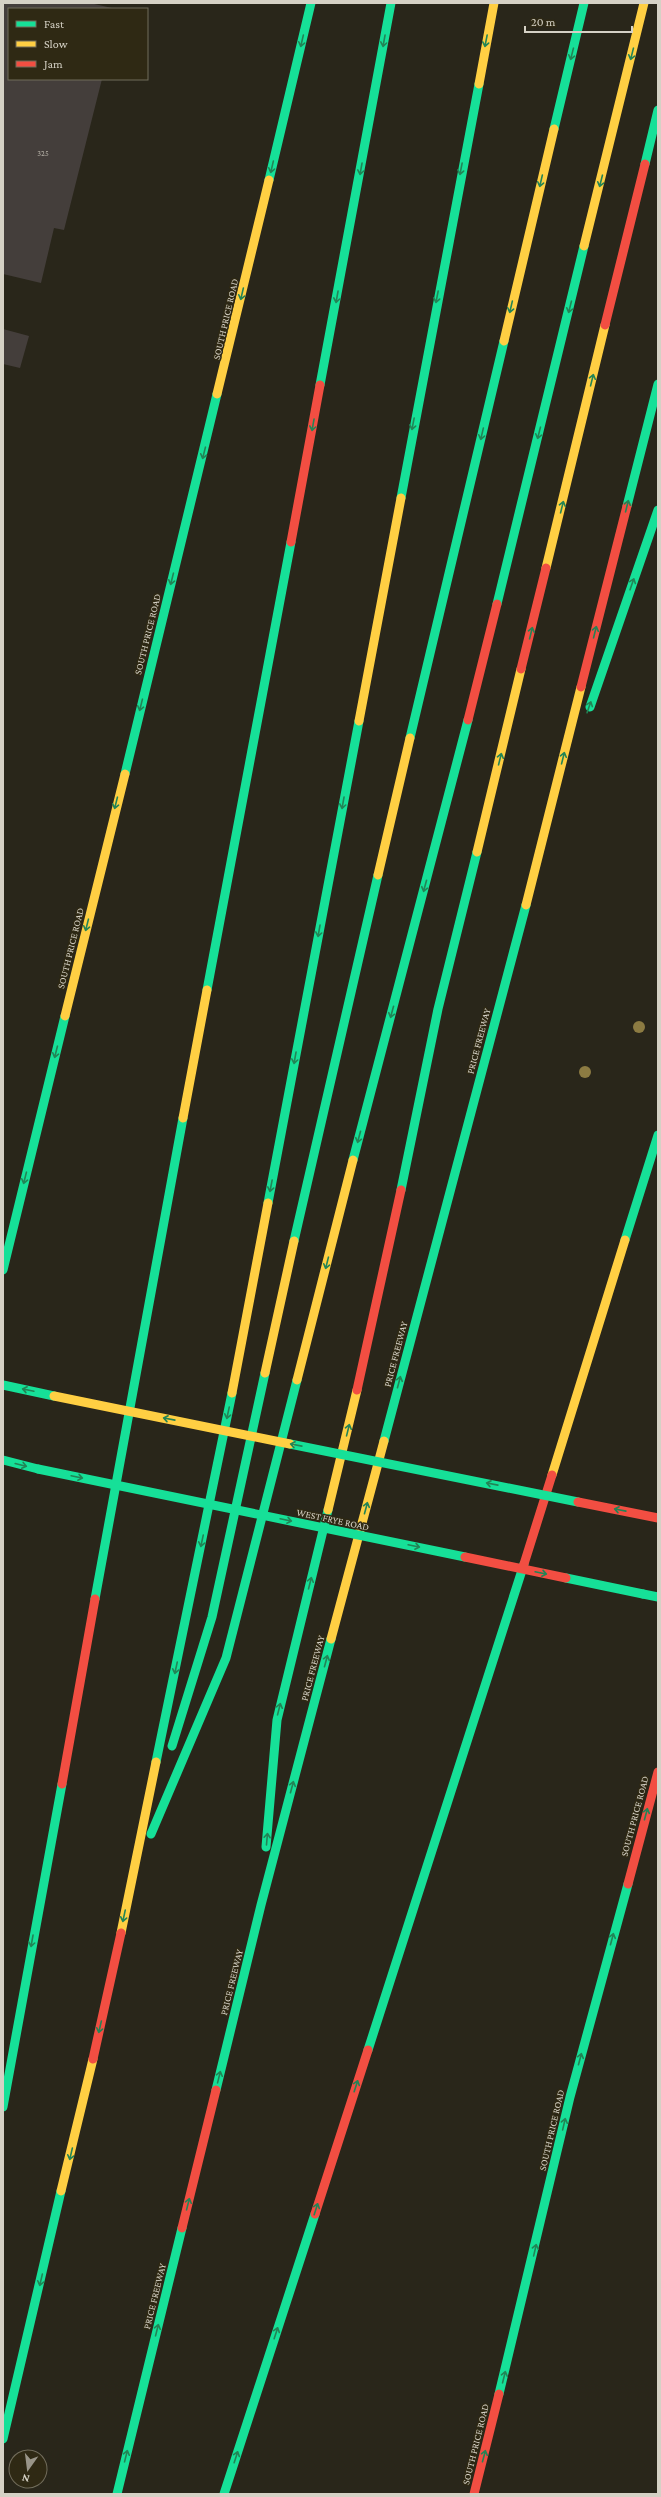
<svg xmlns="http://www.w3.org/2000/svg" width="661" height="2497" font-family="'Crimson Pro',serif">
<rect width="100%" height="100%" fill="#29261a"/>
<g fill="#443e3b">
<polygon points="3,3 90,3 112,8 9,9 9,79 102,79 64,230 54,228 41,283 3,274"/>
<polygon points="3,329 29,336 20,368 3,364"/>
</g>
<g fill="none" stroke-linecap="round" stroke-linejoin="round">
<g stroke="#16e098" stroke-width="9">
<polyline points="554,129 584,3"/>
<polyline points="645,164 658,110"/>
<polyline points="269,180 311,3"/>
<polyline points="320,385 391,3"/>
<polyline points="401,498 479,84"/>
<polyline points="627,506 658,384"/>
<polyline points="497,604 584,246"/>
<polyline points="590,707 658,510"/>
<polyline points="410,738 504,341"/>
<polyline points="125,774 217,394"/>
<polyline points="207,990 291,542"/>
<polyline points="353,1160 468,720"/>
<polyline points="401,1190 438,1009 477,852"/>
<polyline points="268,1203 359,721"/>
<polyline points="625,1240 658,1135"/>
<polyline points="294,1241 378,875"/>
<polyline points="3,1270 65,1016"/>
<polyline points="3,1385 54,1396"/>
<polyline points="384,1441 526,905"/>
<polyline points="3,1460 38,1469"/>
<polyline points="643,1594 658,1597"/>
<polyline points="95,1599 183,1118"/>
<polyline points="172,1746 212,1617 265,1373"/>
<polyline points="156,1762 232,1393"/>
<polyline points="151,1834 226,1658 297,1380"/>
<polyline points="266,1847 277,1720 328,1510"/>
<polyline points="368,2050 524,1564"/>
<polyline points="216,2090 261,1905 331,1639"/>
<polyline points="3,2107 62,1784"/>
<polyline points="499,2394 570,2097 628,1884"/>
<polyline points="3,2439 61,2191"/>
<polyline points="117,2494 182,2228"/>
<polyline points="224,2494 315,2214"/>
</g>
<g stroke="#ffcf43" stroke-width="9">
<polyline points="479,84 494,3"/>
<polyline points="584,246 644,3"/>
<polyline points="504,341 554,129"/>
<polyline points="217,394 269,180"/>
<polyline points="546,568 605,325"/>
<polyline points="359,721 401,498"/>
<polyline points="477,852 521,669"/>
<polyline points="378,875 410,738"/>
<polyline points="526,905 581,687"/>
<polyline points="65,1016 125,774"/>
<polyline points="183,1118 207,990"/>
<polyline points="265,1373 294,1241"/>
<polyline points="297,1380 353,1160"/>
<polyline points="232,1393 268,1203"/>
<polyline points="552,1475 625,1240"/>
<polyline points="328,1510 357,1390"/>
<polyline points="331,1639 384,1441"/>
<polyline points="121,1933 156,1762"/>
<polyline points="61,2191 93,2059"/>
</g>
<g stroke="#f24e42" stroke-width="9">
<polyline points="605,325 645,164"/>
<polyline points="291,542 320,385"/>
<polyline points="521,669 546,568"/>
<polyline points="581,687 627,506"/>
<polyline points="468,720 497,604"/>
<polyline points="357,1390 401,1190"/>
<polyline points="524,1564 552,1475"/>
<polyline points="62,1784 95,1599"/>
<polyline points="628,1884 658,1772"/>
<polyline points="93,2059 121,1933"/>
<polyline points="315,2214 368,2050"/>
<polyline points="182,2228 216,2090"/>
<polyline points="474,2494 499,2394"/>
</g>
<g stroke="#16e098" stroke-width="9">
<polyline points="290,1444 578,1502"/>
<polyline points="38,1469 465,1557"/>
<polyline points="566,1578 643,1594"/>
</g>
<polyline stroke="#ffcf43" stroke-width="9" points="54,1396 290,1444"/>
<g stroke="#f24e42" stroke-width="9">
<polyline points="578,1502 658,1518"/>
<polyline points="465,1557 566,1578"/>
</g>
</g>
<g fill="#8c7b42">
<circle cx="639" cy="1027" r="6"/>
<circle cx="585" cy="1072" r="6"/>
</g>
<defs><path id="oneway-shaft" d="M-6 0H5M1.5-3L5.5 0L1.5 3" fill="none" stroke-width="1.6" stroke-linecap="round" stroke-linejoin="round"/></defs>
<g stroke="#228456">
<use href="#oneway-shaft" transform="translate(302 41) rotate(103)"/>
<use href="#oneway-shaft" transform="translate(384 41) rotate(100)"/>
<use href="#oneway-shaft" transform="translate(486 41) rotate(101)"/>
<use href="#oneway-shaft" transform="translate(572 54) rotate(104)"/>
<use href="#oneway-shaft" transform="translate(632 54) rotate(104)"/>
<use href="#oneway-shaft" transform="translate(272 167) rotate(103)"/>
<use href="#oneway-shaft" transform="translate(361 169) rotate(100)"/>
<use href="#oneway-shaft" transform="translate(461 169) rotate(101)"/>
<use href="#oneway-shaft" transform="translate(541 181) rotate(103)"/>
<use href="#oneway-shaft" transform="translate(601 181) rotate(104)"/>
<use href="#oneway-shaft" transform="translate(242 294) rotate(103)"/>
<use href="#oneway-shaft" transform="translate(337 297) rotate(100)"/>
<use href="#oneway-shaft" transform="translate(437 297) rotate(101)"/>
<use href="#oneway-shaft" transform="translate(511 307) rotate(103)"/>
<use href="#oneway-shaft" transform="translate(570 307) rotate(104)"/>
<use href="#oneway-shaft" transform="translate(592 380) rotate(-76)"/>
<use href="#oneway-shaft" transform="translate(413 424) rotate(101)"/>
<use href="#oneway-shaft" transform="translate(313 425) rotate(100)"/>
<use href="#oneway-shaft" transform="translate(539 433) rotate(104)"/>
<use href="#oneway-shaft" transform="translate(482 434) rotate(103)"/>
<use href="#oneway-shaft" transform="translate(204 453) rotate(104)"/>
<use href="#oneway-shaft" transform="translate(627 506) rotate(-76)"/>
<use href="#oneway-shaft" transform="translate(562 507) rotate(-76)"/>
<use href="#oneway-shaft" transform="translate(172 579) rotate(104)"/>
<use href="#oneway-shaft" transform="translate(632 584) rotate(-71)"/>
<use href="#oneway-shaft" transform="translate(595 632) rotate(-76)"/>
<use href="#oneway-shaft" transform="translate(531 633) rotate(-76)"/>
<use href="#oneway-shaft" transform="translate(141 705) rotate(104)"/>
<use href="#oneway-shaft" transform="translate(589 707) rotate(-71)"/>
<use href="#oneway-shaft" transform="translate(563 758) rotate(-76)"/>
<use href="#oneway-shaft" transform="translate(500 759) rotate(-76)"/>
<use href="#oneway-shaft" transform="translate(116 803) rotate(104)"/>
<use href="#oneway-shaft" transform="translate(343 803) rotate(100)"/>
<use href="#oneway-shaft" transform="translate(425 886) rotate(105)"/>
<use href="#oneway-shaft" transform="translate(87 925) rotate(104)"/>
<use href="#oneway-shaft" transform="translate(319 931) rotate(100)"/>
<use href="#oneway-shaft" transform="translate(392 1012) rotate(105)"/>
<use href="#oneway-shaft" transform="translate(56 1052) rotate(104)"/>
<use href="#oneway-shaft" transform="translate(295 1058) rotate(100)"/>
<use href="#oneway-shaft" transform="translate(359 1137) rotate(105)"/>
<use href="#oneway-shaft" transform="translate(25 1178) rotate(104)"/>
<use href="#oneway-shaft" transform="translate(271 1186) rotate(101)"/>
<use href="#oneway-shaft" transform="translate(327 1263) rotate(104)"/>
<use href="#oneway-shaft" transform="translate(399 1382) rotate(-75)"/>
<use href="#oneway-shaft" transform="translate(28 1390) rotate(-168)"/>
<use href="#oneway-shaft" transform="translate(228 1413) rotate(102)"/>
<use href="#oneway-shaft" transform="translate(169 1419) rotate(-169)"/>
<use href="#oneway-shaft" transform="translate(348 1430) rotate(-76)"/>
<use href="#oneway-shaft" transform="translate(296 1445) rotate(-169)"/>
<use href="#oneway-shaft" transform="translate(21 1465) rotate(14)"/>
<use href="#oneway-shaft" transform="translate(77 1477) rotate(12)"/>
<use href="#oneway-shaft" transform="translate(492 1484) rotate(-169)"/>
<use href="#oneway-shaft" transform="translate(366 1508) rotate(-75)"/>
<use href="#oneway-shaft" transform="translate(620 1510) rotate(-169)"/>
<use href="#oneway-shaft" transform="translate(286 1520) rotate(12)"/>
<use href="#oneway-shaft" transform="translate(202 1541) rotate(102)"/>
<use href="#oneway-shaft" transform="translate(414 1546) rotate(12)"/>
<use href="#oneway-shaft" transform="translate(541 1573) rotate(12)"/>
<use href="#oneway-shaft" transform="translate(310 1583) rotate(-76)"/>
<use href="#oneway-shaft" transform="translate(326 1661) rotate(-75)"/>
<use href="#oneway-shaft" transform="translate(176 1668) rotate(102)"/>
<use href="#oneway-shaft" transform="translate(279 1709) rotate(-76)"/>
<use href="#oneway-shaft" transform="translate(292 1787) rotate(-75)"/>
<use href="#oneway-shaft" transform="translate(646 1814) rotate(-75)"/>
<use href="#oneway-shaft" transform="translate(267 1839) rotate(-85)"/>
<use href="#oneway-shaft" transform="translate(124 1916) rotate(102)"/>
<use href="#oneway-shaft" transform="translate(612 1939) rotate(-75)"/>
<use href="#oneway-shaft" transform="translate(32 1941) rotate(100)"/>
<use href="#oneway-shaft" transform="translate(100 2027) rotate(103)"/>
<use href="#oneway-shaft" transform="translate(580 2059) rotate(-75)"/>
<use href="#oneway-shaft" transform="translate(219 2077) rotate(-76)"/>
<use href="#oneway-shaft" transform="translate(356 2086) rotate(-72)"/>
<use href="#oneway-shaft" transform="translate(564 2124) rotate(-77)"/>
<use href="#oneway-shaft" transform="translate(71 2154) rotate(103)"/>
<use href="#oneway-shaft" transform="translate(188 2204) rotate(-76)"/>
<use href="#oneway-shaft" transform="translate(316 2209) rotate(-72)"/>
<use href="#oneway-shaft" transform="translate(535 2250) rotate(-77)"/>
<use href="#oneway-shaft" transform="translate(41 2280) rotate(103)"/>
<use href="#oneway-shaft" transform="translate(157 2330) rotate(-76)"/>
<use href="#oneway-shaft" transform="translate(276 2333) rotate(-72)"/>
<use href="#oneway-shaft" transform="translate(504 2377) rotate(-76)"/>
<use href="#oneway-shaft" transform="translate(126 2456) rotate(-76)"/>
<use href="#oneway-shaft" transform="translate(484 2456) rotate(-75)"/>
<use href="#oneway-shaft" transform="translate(236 2457) rotate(-72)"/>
</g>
<g text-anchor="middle" stroke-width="3" stroke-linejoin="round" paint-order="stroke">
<g font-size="8" fill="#b1aca2">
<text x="43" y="156">325</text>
</g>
<g font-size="10" fill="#d5d1c5" stroke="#2f2914">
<text transform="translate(225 319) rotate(-77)" y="4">SOUTH PRICE ROAD</text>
<text transform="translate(147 634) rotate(-76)" y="4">SOUTH PRICE ROAD</text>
<text transform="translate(70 948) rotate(-76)" y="4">SOUTH PRICE ROAD</text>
<text transform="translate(478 1041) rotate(-75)" y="4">PRICE FREEWAY</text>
<text transform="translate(395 1354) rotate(-75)" y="4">PRICE FREEWAY</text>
<text transform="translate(333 1519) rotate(12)" y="4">WEST FRYE ROAD</text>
<text transform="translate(312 1668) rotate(-75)" y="4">PRICE FREEWAY</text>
<text transform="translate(634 1816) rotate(-75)" y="4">SOUTH PRICE ROAD</text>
<text transform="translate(231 1982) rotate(-76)" y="4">PRICE FREEWAY</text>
<text transform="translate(551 2130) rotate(-77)" y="4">SOUTH PRICE ROAD</text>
<text transform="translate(154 2296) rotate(-76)" y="4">PRICE FREEWAY</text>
<text transform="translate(475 2444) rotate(-76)" y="4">SOUTH PRICE ROAD</text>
</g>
</g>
<rect width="661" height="2497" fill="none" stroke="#d5d1c5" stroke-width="8"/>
<rect x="8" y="8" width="140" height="72" fill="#2f2914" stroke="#716c5b"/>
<rect x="16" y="21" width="20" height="6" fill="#16e098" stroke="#716c5b"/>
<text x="44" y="28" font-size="12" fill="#d5d1c5">Fast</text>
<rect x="16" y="41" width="20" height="6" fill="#ffcf43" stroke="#716c5b"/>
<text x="44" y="48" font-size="12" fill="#d5d1c5">Slow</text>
<rect x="16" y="61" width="20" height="6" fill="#f24e42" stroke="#716c5b"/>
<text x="44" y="68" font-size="12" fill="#d5d1c5">Jam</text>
<g transform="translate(28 2469) rotate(194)"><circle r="19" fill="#2f2914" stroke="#716c5b"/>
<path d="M0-3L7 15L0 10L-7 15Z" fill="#999589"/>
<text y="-6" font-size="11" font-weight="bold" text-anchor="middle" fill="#d5d1c5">N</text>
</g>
<path d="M525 26v6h107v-6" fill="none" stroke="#d5d1c5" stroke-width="2"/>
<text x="531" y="26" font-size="12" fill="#d5d1c5" stroke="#2f2914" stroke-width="3" paint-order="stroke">20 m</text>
</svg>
